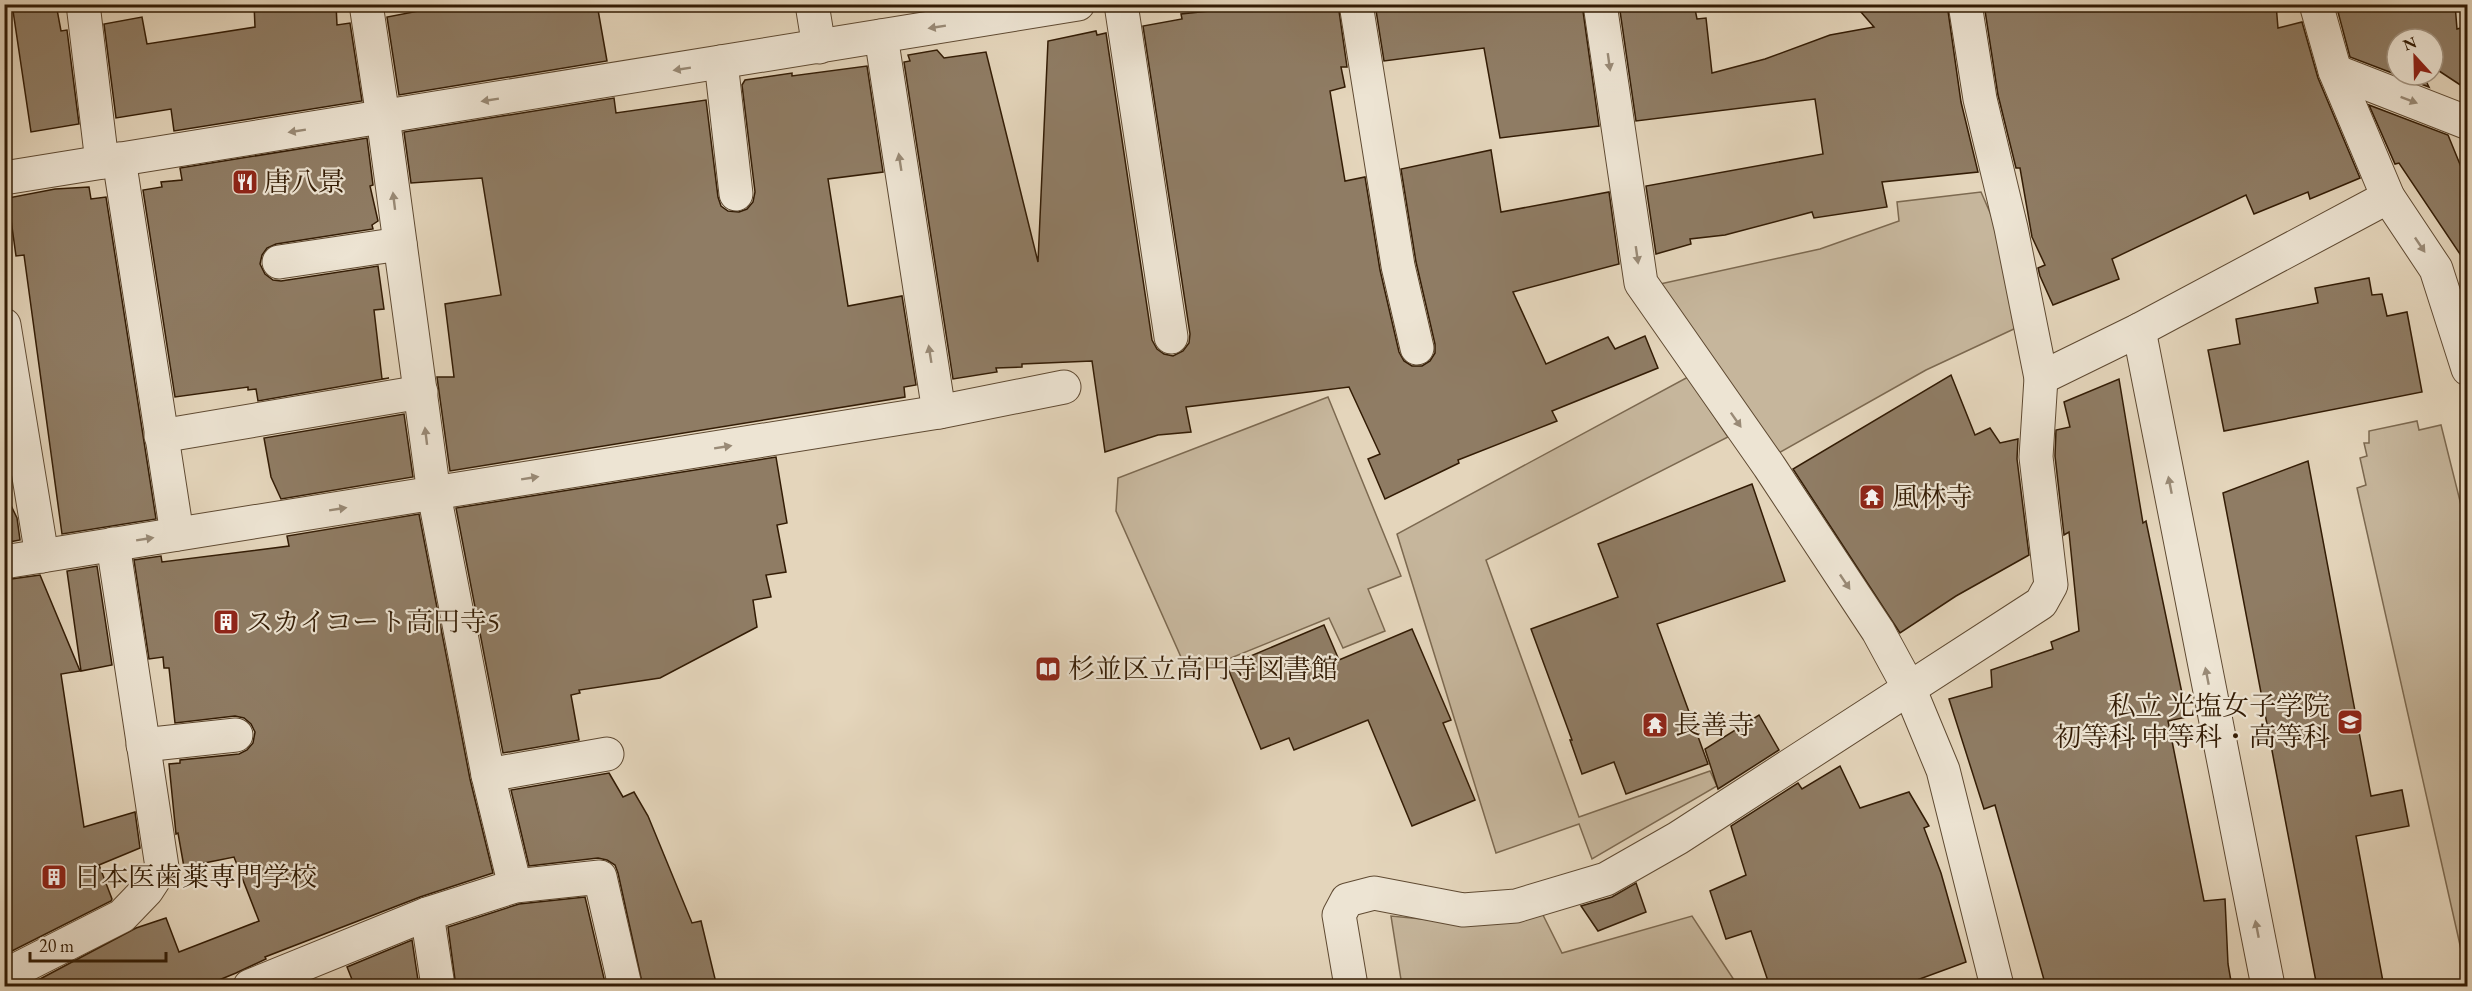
<svg xmlns="http://www.w3.org/2000/svg" width="2472" height="991" font-family="'EB Garamond','Noto Serif JP',serif">
<rect width="100%" height="100%" fill="#e4d5bb"/>
<filter id="stains"><feTurbulence type="fractalNoise" baseFrequency=".00333" numOctaves="4"/><feColorMatrix values="0 0 0 0 .2 0 0 0 0 .09 0 0 0 0 .02 0 0 0 .5 -.17"/></filter>
<radialGradient id="worn" r=".72"><stop offset=".6" stop-color="#630" stop-opacity="0"/><stop offset="1" stop-color="#630" stop-opacity=".3"/></radialGradient>
<g fill="#c6b69c" stroke="#7c6950" stroke-width="1.5">
<polygon points="1981,192 2002,240 2016,328 1926,370 1775,455 1660,284 1820,249 1899,221 1897,202"/>
<polygon points="1688,377 1728,437 1486,560 1579,817 1710,771 1717,786 1592,859 1579,824 1496,853 1397,534"/>
<polygon points="1328,397 1401,576 1368,589 1385,631 1343,648 1329,618 1189,675 1116,511 1118,478"/>
<polygon points="2417,421 2419,430 2441,425 2467,529 2467,976 2357,488 2366,485 2360,458 2367,456 2364,443 2369,443 2369,431"/>
<polygon points="1543,915 1562,953 1692,916 1738,986 1402,986 1391,916 1473,924"/>
</g>
<g fill="#8f7c64" stroke="#331c05" stroke-width="1.5">
<polygon points="12,4 56,4 61,31 67,30 79,124 31,132"/>
<polygon points="254,4 336,4 337,25 350,23 362,101 174,131 171,109 116,118 104,24 142,17 147,44 255,27"/>
<polygon points="455,4 597,4 607,61 399,95 387,17"/>
<polygon points="1277,4 1338,4 1347,67 1341,67 1345,87 1330,91 1345,181 1365,177 1380,270 1399,352 1404,361 1412,366 1422,366 1430,361 1435,353 1435,344 1416,262 1401,169 1491,150 1501,212 1609,192 1619,264 1513,292 1546,364 1608,337 1615,349 1645,336 1658,368 1552,411 1557,421 1458,460 1459,463 1385,499 1368,459 1380,454 1349,387 1186,407 1191,432 1158,435 1105,452 1092,361 1022,364 1022,367 996,368 997,372 953,379 904,62 910,61 908,55 937,50 944,58 986,52 1038,262 1048,41 1096,31 1097,35 1106,33 1152,340 1157,349 1164,354 1173,356 1183,351 1189,343 1190,334 1143,26 1182,19 1181,14"/>
<polygon points="1375,4 1582,4 1599,126 1500,138 1484,48 1384,61"/>
<polygon points="1619,4 1694,4 1697,19 1706,18 1712,73 1765,59 1830,35 1874,27 1854,4 1947,4 1961,102 1978,172 1882,182 1887,207 1814,218 1812,212 1725,235 1690,239 1691,244 1656,254 1646,186 1823,154 1815,99 1636,121"/>
<polygon points="1984,4 2276,4 2278,28 2302,22 2318,78 2360,178 2310,199 2308,192 2254,214 2246,195 2112,259 2119,279 2053,305 2040,276 2038,268 2045,265 2032,237 2020,168 2016,168 1998,95"/>
<polygon points="2338,4 2455,4 2457,29 2468,26 2468,90 2433,67 2433,39 2397,39 2397,75 2423,75 2429,87 2350,57 2338,12 2346,10"/>
<polygon points="867,66 883,172 828,179 848,306 902,296 916,385 904,387 905,397 450,471 437,377 454,377 445,304 501,295 482,178 411,183 404,132 614,98 616,113 706,100 718,197 721,206 728,211 739,212 747,209 753,202 755,192 742,85 745,80 792,73 792,76"/>
<polygon points="2369,105 2448,135 2468,184 2468,266 2399,163 2395,164"/>
<polygon points="367,138 373,185 370,186 378,221 372,225 373,229 276,244 267,248 262,255 260,264 265,274 273,280 281,281 378,266 384,309 374,310 382,379 389,378 258,401 256,389 248,390 248,387 175,397 143,190 162,187 161,182 182,180 180,168"/>
<polygon points="89,187 91,199 106,197 156,519 62,534 24,255 16,256 8,198 55,189"/>
<polygon points="2369,278 2372,295 2382,294 2387,316 2407,312 2422,392 2224,431 2208,350 2240,344 2236,319 2318,303 2315,288"/>
<polygon points="1951,375 1975,435 1990,428 2000,443 2018,439 2017,459 2029,555 1956,596 1900,633 1793,469"/>
<polygon points="2119,379 2143,523 2146,521 2187,717 2168,721 2204,901 2225,899 2228,964 2232,987 2046,987 1995,805 1984,809 1949,699 1992,687 1991,670 2053,649 2051,642 2079,631 2069,532 2064,535 2055,456 2056,430 2070,427 2064,402"/>
<polygon points="404,414 413,477 281,499 271,477 264,438"/>
<polygon points="776,457 787,523 777,525 786,572 766,575 771,597 753,600 757,627 660,678 579,690 580,693 571,695 579,740 503,753 456,508"/>
<polygon points="2308,461 2371,796 2402,790 2409,826 2356,836 2384,987 2317,987 2223,493"/>
<polygon points="1752,484 1785,581 1657,624 1708,764 1626,794 1614,762 1582,774 1570,740 1572,740 1531,629 1618,597 1598,544"/>
<polygon points="4,491 17,518 20,540 4,543"/>
<polygon points="419,514 470,779 493,873 420,897 265,957 266,959 236,973 202,987 25,987 136,928 166,918 179,952 259,921 234,857 184,867 178,833 176,834 169,764 180,763 180,760 239,754 247,750 253,743 255,732 251,724 244,718 235,716 175,723 169,668 164,668 163,657 149,659 134,560 161,556 162,562 289,546 287,536"/>
<polygon points="97,566 112,665 81,671 67,571"/>
<polygon points="40,575 80,671 61,674 84,827 135,812 140,848 99,865 112,899 111,901 4,955 4,580"/>
<polygon points="1324,625 1339,660 1412,629 1451,720 1443,723 1475,800 1412,826 1368,720 1294,750 1289,738 1261,749 1227,666"/>
<polygon points="1759,715 1779,750 1718,789 1705,749"/>
<polygon points="1840,766 1860,808 1909,792 1929,826 1924,828 1941,873 1966,962 1898,987 1770,987 1751,931 1726,939 1710,891 1746,875 1731,826 1798,783 1802,789"/>
<polygon points="609,773 623,797 634,792 648,816 692,923 701,921 717,987 643,987 618,873 615,865 607,860 598,858 529,866 511,790"/>
<polygon points="1636,883 1646,912 1598,931 1581,906 1612,897"/>
<polygon points="585,897 606,987 456,987 448,927 519,904"/>
<polygon points="412,940 419,987 355,987 347,967"/>
</g>
<g fill="none" stroke-linecap="round" stroke-linejoin="round">
<g stroke="#5f4a32" stroke-width="35">
<g id="minor">
<polyline points="83,4 102,162"/>
<polyline points="366,4 383,117 434,494 488,775 515,886"/>
<polyline points="812,4 819,47"/>
<polyline points="1121,4 1171,337"/>
<polyline points="1356,4 1398,266 1417,348"/>
<polyline points="1600,4 1641,283 1769,466 1878,631 1909,688 1943,770 1997,986"/>
<polyline points="2316,4 2335,71 2388,197 2436,269 2468,369"/>
<polyline points="881,36 939,412"/>
<polyline points="721,62 736,194"/>
<polyline points="2335,71 2468,123"/>
<polyline points="119,159 177,534"/>
<polyline points="4,178 1078,4"/>
<polyline points="279,262 400,244"/>
<polyline points="4,325 42,556"/>
<polyline points="2139,330 2268,986"/>
<polyline points="2041,378 2139,330 2388,197"/>
<polyline points="161,436 421,392"/>
<polyline points="4,562 939,412 1064,387"/>
<polyline points="143,745 236,735"/>
<polyline points="488,775 607,754"/>
<polyline points="427,914 438,986"/>
<polyline points="4,976 122,916 147,890 162,867 113,544"/>
<polyline points="250,986 427,914 515,886 600,877 625,986"/>
<polyline points="1351,986 1339,915 1347,900 1374,893 1463,910 1516,906 1606,879 1678,838 2041,603 2051,585 2036,457 2041,378 2011,228 1980,99 1965,4"/>
</g>
</g>
<use href="#minor" stroke="#ede4d3" stroke-width="33"/>
</g>
<defs><path id="oneway-solid" d="M-6-.8H1V-3.2L6.5 0L1 3.2V.8H-6Z" transform="scale(1.5)"/></defs>
<g fill="#998a76">
<use href="#oneway-solid" transform="translate(937 27) rotate(171)"/>
<use href="#oneway-solid" transform="translate(1609 62) rotate(82)"/>
<use href="#oneway-solid" transform="translate(682 69) rotate(171)"/>
<use href="#oneway-solid" transform="translate(490 100) rotate(171)"/>
<use href="#oneway-solid" transform="translate(2409 100) rotate(21)"/>
<use href="#oneway-solid" transform="translate(297 131) rotate(171)"/>
<use href="#oneway-solid" transform="translate(900 162) rotate(-99)"/>
<use href="#oneway-solid" transform="translate(394 201) rotate(-97)"/>
<use href="#oneway-solid" transform="translate(2420 245) rotate(56)"/>
<use href="#oneway-solid" transform="translate(1637 255) rotate(82)"/>
<use href="#oneway-solid" transform="translate(930 354) rotate(-99)"/>
<use href="#oneway-solid" transform="translate(1736 420) rotate(55)"/>
<use href="#oneway-solid" transform="translate(426 436) rotate(-97)"/>
<use href="#oneway-solid" transform="translate(723 447) rotate(-9)"/>
<use href="#oneway-solid" transform="translate(530 478) rotate(-9)"/>
<use href="#oneway-solid" transform="translate(2170 485) rotate(-101)"/>
<use href="#oneway-solid" transform="translate(338 509) rotate(-9)"/>
<use href="#oneway-solid" transform="translate(145 539) rotate(-9)"/>
<use href="#oneway-solid" transform="translate(1845 582) rotate(56)"/>
<use href="#oneway-solid" transform="translate(2207 676) rotate(-101)"/>
<use href="#oneway-solid" transform="translate(2257 929) rotate(-101)"/>
</g>
<defs>
<g id="restaurant-square" transform="scale(1.35)"><rect x="-9" y="-9" width="18" height="18" rx="4" fill="#8f2418" stroke="#ede4d3"/><path d="M-5-6h1v4h1v-4h1v4h1v-4h1v5L-1.5 .5V6h-2V.5L-5-1ZM5-6V6H3V1.5H1.5Q1.5-4 5-6Z" fill="#fff"/></g>
<g id="temple-square" transform="scale(1.35)"><rect x="-9" y="-9" width="18" height="18" rx="4" fill="#8f2418" stroke="#ede4d3"/><path d="M0-6L5-2H3V0L6.5 2.5H4V6H1.5V3h-3V6H-4V2.5H-6.5L-3 0V-2H-5Z" fill="#fff"/></g>
<g id="building-square" transform="scale(1.35)"><rect x="-9" y="-9" width="18" height="18" rx="4" fill="#8f2418" stroke="#ede4d3"/><path d="M-4-6H4V6H1V3H-1V6H-4ZM-2.5-4.3h1.7v1.8h-1.7ZM.8-4.3h1.7v1.8H.8ZM-2.5-1h1.7V.8h-1.7ZM.8-1h1.7V.8H.8Z" fill="#fff"/></g>
<g id="library-square" transform="scale(1.35)"><rect x="-9" y="-9" width="18" height="18" rx="4" fill="#8f2418" stroke="#ede4d3"/><path d="M-6-4Q-3-5.5-.7-3.5V5Q-3 3-6 4ZM6-4Q3-5.5 .7-3.5V5Q3 3 6 4Z" fill="#fff"/></g>
<g id="school-square" transform="scale(1.35)"><rect x="-9" y="-9" width="18" height="18" rx="4" fill="#8f2418" stroke="#ede4d3"/><path d="M0-5L7-2L0 1L-7-2ZM-4 1L0 2.5L4 1V4Q0 6-4 4Z" fill="#fff"/></g>
</defs>
<g fill-rule="evenodd">
<use href="#restaurant-square" x="245" y="182"/>
<use href="#temple-square" x="1872" y="497"/>
<use href="#building-square" x="226" y="622"/>
<use href="#library-square" x="1048" y="669"/>
<use href="#school-square" x="2350" y="722"/>
<use href="#temple-square" x="1655" y="725"/>
<use href="#building-square" x="54" y="877"/>
</g>
<g text-anchor="middle" stroke-width="4.5" stroke-linejoin="round" paint-order="stroke">
<g font-size="27" fill="#331c05" stroke="#ede4d3" text-anchor="start">
<text x="264" y="191">唐八景</text>
<text x="1892" y="506">風林寺</text>
<text x="246" y="631">スカイコート高円寺5</text>
<text x="1068" y="678">杉並区立高円寺図書館</text>
<text x="2330" y="715" text-anchor="end">私立 光塩女子学院<tspan x="2330" dy="31">初等科 中等科・高等科</tspan></text>
<text x="1674" y="734">長善寺</text>
<text x="74" y="886">日本医歯薬専門学校</text>
</g>
</g>
<rect width="2472" height="991" fill="none" stroke="#e4d5bb" stroke-width="24"/>
<rect x="6" y="6" width="2460" height="979" fill="none" stroke="#331c05" stroke-width="3"/>
<rect x="12" y="12" width="2448" height="967" fill="none" stroke="#331c05" stroke-width="1.5"/>
<g transform="translate(2415 57) rotate(338)"><circle r="28" fill="#ede4d3" stroke="#a39481" stroke-width="1.5"/>
<path d="M0-4.5L10 22L0 15L-10 22Z" fill="#8f2418"/>
<text y="-9" font-size="16" font-weight="bold" text-anchor="middle" fill="#331c05">N</text>
</g>
<path d="M30 952v9h136v-9" fill="none" stroke="#331c05" stroke-width="3"/>
<text x="39" y="952" font-size="18" fill="#331c05" stroke="#ede4d3" stroke-width="4.5" paint-order="stroke">20 m</text>
<rect width="100%" height="100%" filter="url(#stains)"/>
<rect width="100%" height="100%" fill="url(#worn)"/>
</svg>
